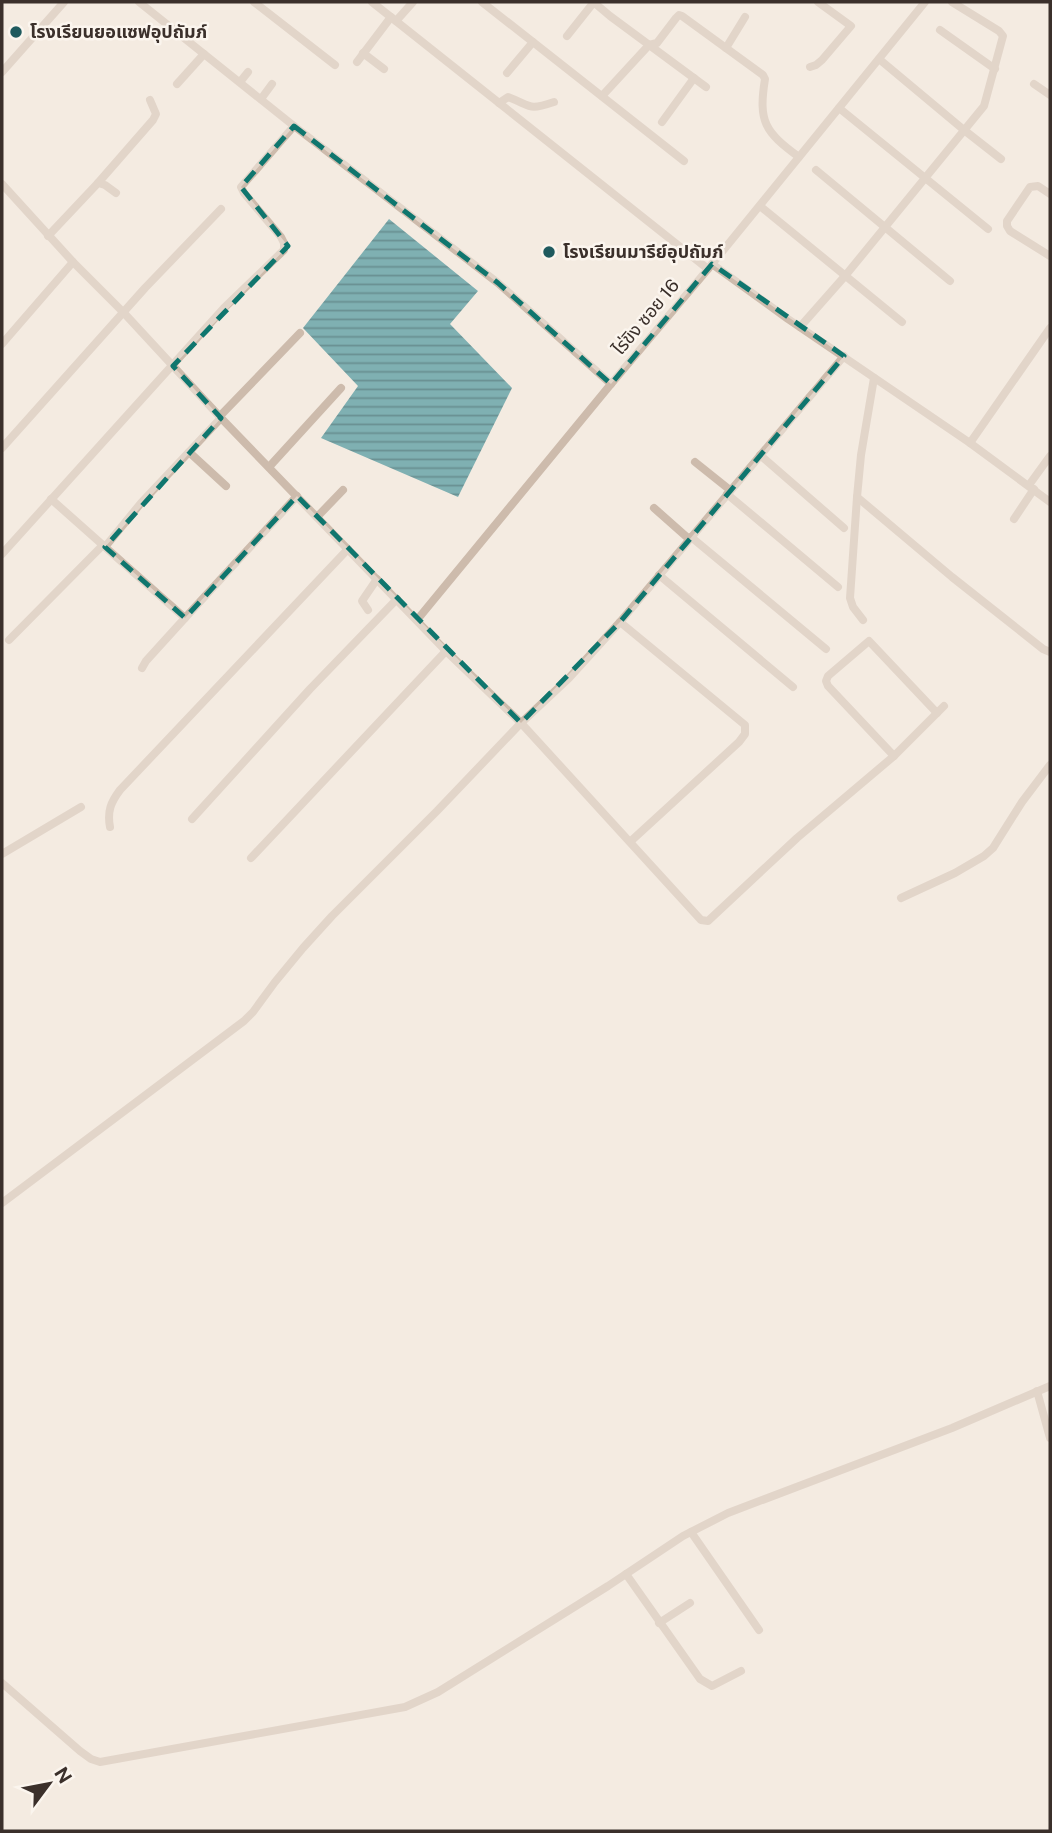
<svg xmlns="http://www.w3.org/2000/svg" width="1052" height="1833" font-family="'Public Sans','Noto Sans Thai',sans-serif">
<defs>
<pattern id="water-rules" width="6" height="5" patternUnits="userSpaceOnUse" patternTransform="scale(1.75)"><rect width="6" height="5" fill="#7fb0b2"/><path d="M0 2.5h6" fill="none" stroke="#699091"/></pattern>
</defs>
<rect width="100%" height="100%" fill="#f4ebe1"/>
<polygon fill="url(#water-rules)" points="389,219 478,291 450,324 512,388 458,497 321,438 358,386 303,328"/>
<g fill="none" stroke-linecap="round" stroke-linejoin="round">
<g stroke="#cdbbac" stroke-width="8">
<polyline points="139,2 294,126 498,283 611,384"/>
<polyline points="254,2 335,65"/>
<polyline points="372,2 708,269"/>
<polyline points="482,2 684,161"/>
<polyline points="596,2 597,5 610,16 706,87"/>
<polyline points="396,21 413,2"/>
<polyline points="940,30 995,69"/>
<polyline points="567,36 594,2"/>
<polyline points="726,48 745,17"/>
<polyline points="363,53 384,69"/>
<polyline points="879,59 964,130 1001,159"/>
<polyline points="357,62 391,17"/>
<polyline points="810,67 816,65 822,60 851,26 818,2"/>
<polyline points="2,72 64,2"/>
<polyline points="507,73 533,42"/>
<polyline points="240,82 248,72"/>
<polyline points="177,84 204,54"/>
<polyline points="1034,84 1050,95"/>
<path d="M602,96L649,45L657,43L676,18L679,15L682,16L763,75L765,79C758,122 765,132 799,157"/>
<polyline points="261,99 272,84"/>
<path d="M499,103L508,97C532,106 527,111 554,102"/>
<polyline points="839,108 988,229"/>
<polyline points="662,122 694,78"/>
<polyline points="816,170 950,281"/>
<polyline points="98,183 153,120 156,114 150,100"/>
<polyline points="2,184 73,262 124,313 221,418 446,651 521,723 701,920 708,921 797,838 894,756 944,706"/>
<polyline points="1050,194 1038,186 1030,187 1007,221 1007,226 1010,231 1050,256"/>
<polyline points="760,206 902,322"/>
<polyline points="48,236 98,183 105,185 116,193"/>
<polyline points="712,264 788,319 970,443 1050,502"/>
<polyline points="800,327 845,276 984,106 1003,36 999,31 952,2"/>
<polyline points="2,344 73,262"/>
<polyline points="874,378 861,455 857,497 952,577 1043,649 1050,652"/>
<polyline points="220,416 300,333"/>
<polyline points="970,443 1050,328"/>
<polyline points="2,448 145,288 221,209"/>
<polyline points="189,452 226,486"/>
<polyline points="760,455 844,528"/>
<polyline points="695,462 730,490"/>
<polyline points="269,467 341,388"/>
<polyline points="1029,485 1050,456"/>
<polyline points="727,494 838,587"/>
<polyline points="857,497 850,598 853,607 863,620"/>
<polyline points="51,499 185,618 297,496"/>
<polyline points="654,508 689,539"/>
<polyline points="317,517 343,490"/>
<polyline points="1014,519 1034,489"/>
<polyline points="691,537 826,649"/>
<polyline points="105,547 141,503 221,418"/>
<polyline points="2,554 224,308 284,250 284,243 281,237 244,193 241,187 294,126"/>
<polyline points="659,575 793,687"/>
<polyline points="368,610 362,601 377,579"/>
<polyline points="417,620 611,384 708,269 925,2"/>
<polyline points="620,622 745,725 745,734 739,742 631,841"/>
<polyline points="9,640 103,545"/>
<polyline points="142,668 146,661 185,618"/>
<polyline points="894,756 828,686 826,681 828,676 869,641 937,713"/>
<polyline points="192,819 310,689 397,599"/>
<path d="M110,827C107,811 111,802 120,790L348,549"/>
<polyline points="2,854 81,807"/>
<polyline points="251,858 446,651"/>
<polyline points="901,898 955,873 984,856 993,848 1022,802 1050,765"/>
<polyline points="2,1203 244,1021 253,1012 275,982 303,948 332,916 437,811 521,723 569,678 620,622 844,356"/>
<polyline points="1037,1391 1050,1438"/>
<polyline points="691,1532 759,1630"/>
<polyline points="626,1574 700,1679 712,1686 741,1671"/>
<polyline points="659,1623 690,1603"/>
<polyline points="2,1683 80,1751 91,1759 100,1762 405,1707 438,1692 608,1586 683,1536 728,1513 952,1428 1050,1386"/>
</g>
</g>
<path d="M0 0H1052V1833H0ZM294,126L498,283L611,384L712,264L844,356L620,622L521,723L297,496L185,618L105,547L221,418L173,366L288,246L241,187Z" fill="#f4ebe1" fill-opacity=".55" fill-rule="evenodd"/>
<path fill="none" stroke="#0f766e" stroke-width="5" stroke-dasharray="14 9" stroke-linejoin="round" d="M294,126L498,283L611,384L712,264L844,356L620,622L521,723L297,496L185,618L105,547L221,418L173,366L288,246L241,187Z"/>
<g fill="#1f5a5e" stroke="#fbf5ee" stroke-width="2.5">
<circle cx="16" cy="32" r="7"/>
<circle cx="549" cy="252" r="7"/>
</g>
<g text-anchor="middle" stroke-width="5" stroke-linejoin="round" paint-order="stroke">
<g font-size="18" font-weight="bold" fill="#3b302b" stroke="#fbf5ee" text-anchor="start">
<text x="30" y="38">โรงเรียนยอแซฟอุปถัมภ์</text>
<text x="563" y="258">โรงเรียนมารีย์อุปถัมภ์</text>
</g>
<g font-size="18" fill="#3b302b" stroke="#fbf5ee">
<text transform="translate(646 317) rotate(-50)" y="6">ไร่ขิง ซอย 16</text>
</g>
</g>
<rect width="1052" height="1833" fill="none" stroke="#3b302b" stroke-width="7"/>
<g transform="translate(49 1784) rotate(58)" stroke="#fbf5ee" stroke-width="5" paint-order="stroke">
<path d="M0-5L12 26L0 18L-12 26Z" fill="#3b302b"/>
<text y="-10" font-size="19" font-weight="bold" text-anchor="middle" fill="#3b302b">N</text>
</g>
</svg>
